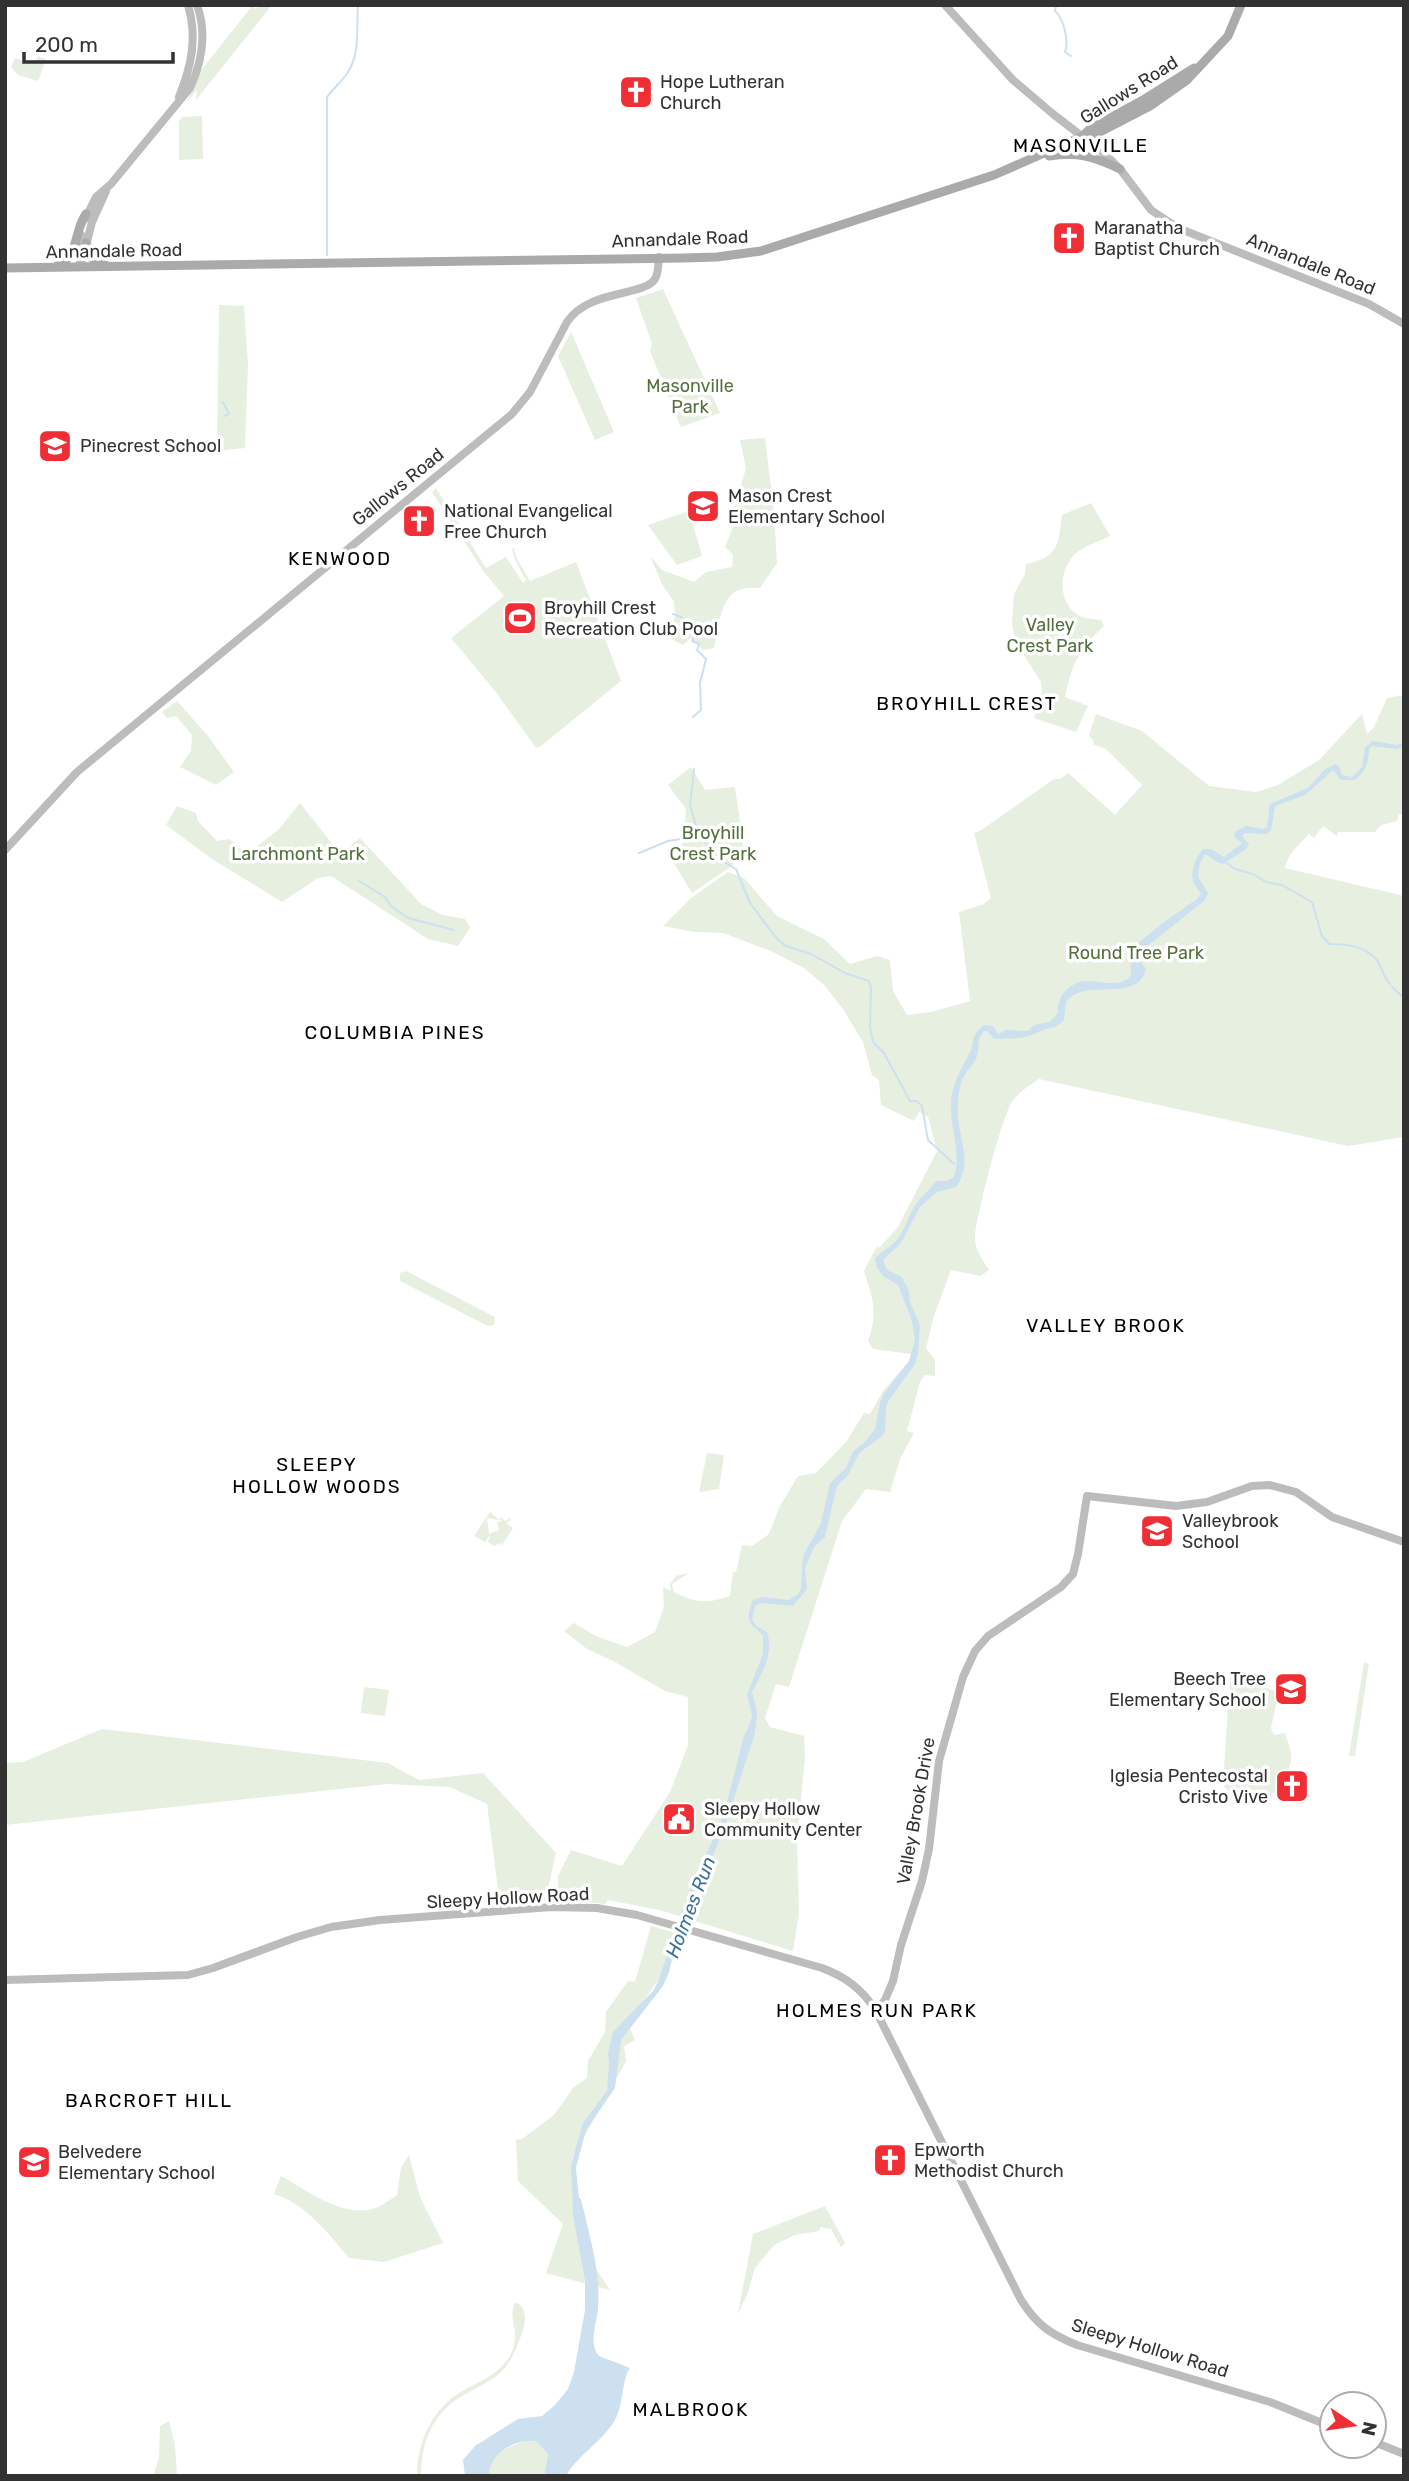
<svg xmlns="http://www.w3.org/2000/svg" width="1409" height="2481" font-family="Rubik,sans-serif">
<rect width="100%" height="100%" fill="#fff"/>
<g fill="#e7efe0">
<polygon points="259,5 272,5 196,100 197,90 187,102 199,73 252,6 256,9"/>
<polygon points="38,56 46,59 38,81 18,75 11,67 15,58 30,63 36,60"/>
<polygon points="202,116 203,159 179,160 179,121 182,117"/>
<polygon points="663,289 720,413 681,427 650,351 652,344 636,298"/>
<polygon points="219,305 244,306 248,365 245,448 217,451"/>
<polygon points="571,332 614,432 595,440 558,356"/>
<path d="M765,438L774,512L777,563L760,588C754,588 747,587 742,589C720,593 718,631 714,648L703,650L691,638L683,645L671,639L675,615L674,602L662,584L650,556L662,570L694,582L706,572L732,567L733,555L725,547L734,524V510L746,468L740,440Z"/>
<polygon points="436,488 486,568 506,557 523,583 526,580 515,560 512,549 514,548 517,559 530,581 576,562 621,681 541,746 536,748 495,691 451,638 504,596 484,572 432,492"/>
<path d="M1091,503L1110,536C1100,541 1084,546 1075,554C1057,571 1057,609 1085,618C1090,619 1096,619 1101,620L1104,626C1079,649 1072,664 1065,697L1088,706L1076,732L1034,718L1042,692L1041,682L1022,652L1015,638L1012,625L1014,594L1025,574L1026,564C1059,557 1058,545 1062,515Z"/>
<polygon points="689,511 702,556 677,565 648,525"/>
<path d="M1404,695V815L1399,814L1397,821L1381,825L1375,832H1338L1337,836L1323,826L1314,838L1309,834C1299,845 1288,853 1285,868L1404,896V1137L1348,1146L1039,1079C1030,1085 1020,1091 1013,1100C1003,1112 976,1217 975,1236C974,1249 983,1260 989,1270L980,1276L951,1270L934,1316L926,1348L935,1360V1376L925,1375L920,1382L907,1431L914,1433L900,1459L890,1492L866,1489L842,1521L789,1687L776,1684L765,1718L770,1727L804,1736L805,1758L797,1839L799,1914L793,1951L659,1910L608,1900L605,1904L558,1899V1876L571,1850L622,1866L670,1792L688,1745V1697L665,1691L613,1661L587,1649L564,1631L574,1623L596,1636L627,1647L655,1632L664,1607L663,1587L671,1591L670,1584L676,1576L689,1573L672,1584L674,1592C696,1603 706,1604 730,1596L733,1572H736L742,1545L752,1546L769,1534L780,1506L798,1476L816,1473L846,1442L864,1413L870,1414L883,1391L909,1361L911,1354L873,1349L868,1341C878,1312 873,1299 864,1271L877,1246L879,1248L898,1227L937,1151L928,1117L919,1112L914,1121L881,1105L879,1080L872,1075L863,1042L843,1009L825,986L804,968L771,951L723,933L694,932L663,926L691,898L728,872L744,878L777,916L824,939L850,964L877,956L890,960L893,991L907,1015L931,1012L970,1001L959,912L984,904L991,898L974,833L980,831L1054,779H1060L1068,773L1115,815L1142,785L1106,749L1093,744L1094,742L1089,735L1096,714L1142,731L1209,786L1256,792L1278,785L1319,760L1362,714L1367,734L1374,727L1387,698Z"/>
<polygon points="177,701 208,736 234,772 216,785 180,767 191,751 192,735 176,716 167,718 162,712"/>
<polygon points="691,767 705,790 735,787 745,857 692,893 672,860 684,841 686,809 668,785"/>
<polygon points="300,803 338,851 342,853 360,838 421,904 443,915 465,919 470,928 458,946 428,939 331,876 318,878 282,902 212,859 166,825 177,806 196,813 198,821 217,841 230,839 239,848 255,848 279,829"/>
<polygon points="406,1271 495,1317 494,1325 488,1326 400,1281 400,1273"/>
<polygon points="707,1453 724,1455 719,1489 699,1492"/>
<polygon points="490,1512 499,1520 487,1518 489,1534 499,1530 497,1522 502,1521 499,1519 501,1517 505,1521 509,1518 511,1520 506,1523 513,1528 502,1545 500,1543 494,1546 488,1542 490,1535 485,1542 474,1536"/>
<polygon points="1364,1662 1369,1664 1368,1670 1355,1756 1349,1756"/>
<path d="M1230,1677L1279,1692L1271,1728L1274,1735L1285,1733C1287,1740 1291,1748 1291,1756C1293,1769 1276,1795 1264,1799L1228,1791L1223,1785Z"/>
<polygon points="364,1687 389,1690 385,1716 361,1713"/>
<polygon points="102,1729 388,1763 419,1780 483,1773 556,1853 545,1901 500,1905 487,1804 450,1787 387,1784 5,1825 5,1763 23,1762"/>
<polygon points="651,1926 679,1934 669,1972 664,1971 628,2024 635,2040 624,2046 626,2061 572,2159 591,2261 610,2290 546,2273 563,2224 518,2181 516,2140 522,2139 554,2115 573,2088 587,2078 588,2061 605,2032 606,2012 628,1981 635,1982"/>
<path d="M409,2155L420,2197L443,2243L384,2262L349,2258C328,2233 306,2204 274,2194L281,2176C307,2190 345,2221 378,2207C384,2204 391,2199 397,2195L401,2168Z"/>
<polygon points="825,2206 845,2243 841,2247 831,2229 820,2227 819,2231 795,2235 774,2245 755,2268 747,2295 738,2314 753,2234"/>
<path d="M515,2303H518C527,2310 526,2322 522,2333C517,2347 511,2364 498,2375C481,2388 459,2394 444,2410C427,2428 421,2452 421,2476H417C417,2441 433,2407 464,2390C480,2381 497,2375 508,2359C524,2334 506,2319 515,2303Z"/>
<polygon points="169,2421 175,2446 177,2476 153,2476 159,2458 160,2426"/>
<path d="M528,2440L536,2441L548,2454L544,2476H489C488,2453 509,2447 528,2440Z"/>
</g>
<g fill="#cce0ef">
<polygon points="517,601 535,615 536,621 529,631 516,635 502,621"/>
<path d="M1373,741L1397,745L1404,743V747L1398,749L1372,746L1369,749C1368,763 1367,770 1355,780H1341L1334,771L1331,772L1305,795L1275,806L1271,830L1267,834L1245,833L1242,836L1249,844L1246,849L1223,864L1217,862L1205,854L1200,863L1198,877L1208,893L1205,900L1140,952L1139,960L1146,969C1137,1005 1084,976 1066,1002L1064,1020C1052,1032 1051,1025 1039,1032C1022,1040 1013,1038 994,1039L987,1031H984C976,1040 980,1045 977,1056C975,1064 968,1068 965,1075C959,1083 958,1097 958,1107C956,1136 975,1160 956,1187L937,1192L920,1207L901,1243L883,1260L887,1270L902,1277L909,1291L910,1302L920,1325L918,1354L915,1364L889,1400L886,1407L885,1432L881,1437L859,1453L848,1475L837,1486L825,1537L814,1547L805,1568L807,1589L793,1606L761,1603L755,1606L752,1619L756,1626L767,1632C774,1654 762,1673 752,1692L757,1712L755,1733L724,1829L674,1948L669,1972L663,1986L621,2040L615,2088L586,2130L576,2168L579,2198L581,2199C589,2235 601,2270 598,2308C597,2323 588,2343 599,2356L630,2368C622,2378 624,2402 616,2418C604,2441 578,2454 566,2476H544L548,2454L536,2441C515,2439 489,2453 489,2476H465L463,2460L475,2446L518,2419L542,2416L555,2405L568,2389L574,2372L585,2310V2280L573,2215L571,2165L583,2123L607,2091L609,2063L608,2054L613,2032L653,1991L659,1979L684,1905L724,1814L743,1739L750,1723L752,1716L747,1695L763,1654V1635C748,1622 745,1621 753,1600L763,1597L789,1600L798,1594L801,1589L803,1556L821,1523L830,1483L846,1468L853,1451L864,1443L875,1429L880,1402L885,1392L909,1361L915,1340L912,1321L898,1285L883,1276L877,1268L875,1259C881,1251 889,1248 896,1241C904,1231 908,1218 914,1207C920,1197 930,1190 936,1181H947L954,1177C961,1157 952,1132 951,1111C949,1090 960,1071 969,1054C976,1041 968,1040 983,1025L993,1026L998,1034L1006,1030L1028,1031L1034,1025L1050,1022L1058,1013C1056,996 1071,980 1089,981C1103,982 1115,986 1128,979L1131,974L1130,957L1132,948L1164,922L1197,899L1201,894C1199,890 1196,887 1194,884C1189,873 1196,857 1203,849H1211L1224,857L1242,843L1234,837L1235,832L1246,826L1264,829L1267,827L1270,804L1308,788L1324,770L1335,764L1339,766L1342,775L1352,777L1362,767L1365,747Z"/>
</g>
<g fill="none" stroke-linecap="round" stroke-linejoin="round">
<g stroke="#cce0ef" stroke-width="2">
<path d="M1056,5L1055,11C1064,19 1069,41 1065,52L1071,56"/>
<path d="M327,255V97C333,89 340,83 346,75C361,55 356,30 358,5"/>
<polyline points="223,402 229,414 224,416"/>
<polyline points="673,614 683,618 696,632 692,641 699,644 697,650 706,659 700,683 701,710 693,717"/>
<polyline points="694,769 690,805 699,836"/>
<polyline points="639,853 668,841 699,836 710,847 717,858 736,869 750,903 777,939 786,946 811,954 845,973 869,981 871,987 870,1028 873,1042 884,1053 910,1101 917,1101 922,1106 928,1140 954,1164"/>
<path d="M1225,862L1235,869L1253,874L1266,882L1282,885L1312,902L1322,936L1329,944C1346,944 1364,946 1376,959C1382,966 1383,977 1390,984"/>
<polyline points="359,881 385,897 391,906 408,918 454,930"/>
<polyline points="1392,987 1404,998"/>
</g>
<g stroke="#bcbcbc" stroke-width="8">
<polyline points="945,5 1013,80 1053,114 1105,154 1120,169 1151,210 1178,228 1369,304 1404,324"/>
<path d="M179,97C191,67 198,38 188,5"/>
<path d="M85,219L96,197L111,184L190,88C202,62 207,33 197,5"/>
<polyline points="81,265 92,222 106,191"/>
<polyline points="80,267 81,235"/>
<path d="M5,850L77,772L512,414L530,392L567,322C589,289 643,297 655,279C659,272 658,264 659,257"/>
<path d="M5,1980L188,1975L213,1968L297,1937L331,1927L380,1920L552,1907L597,1908L637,1915L822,1968C846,1977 862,1989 876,2011L1021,2300C1037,2325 1050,2334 1077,2345L1270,2402L1332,2427"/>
<polyline points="876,2011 885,2000 893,1981 901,1945 922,1881 929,1849 939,1761 963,1677 975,1651 988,1636 1061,1587 1073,1574 1078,1554 1087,1496 1176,1506 1207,1502 1252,1486 1270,1485 1296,1492 1332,1517 1404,1542"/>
<polyline points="1374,2442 1404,2454"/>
</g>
<g stroke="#aaa" stroke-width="9">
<polyline points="1084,135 1090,129 1143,100 1194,68"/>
<path d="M1049,156C1078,152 1093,156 1120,169"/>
<polyline points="86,243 92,258 107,266"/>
<path d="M58,265C79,257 74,230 86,214"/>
<polyline points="5,268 684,258 717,257 761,251 994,175 1083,136 1096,134 1150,106 1187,80 1228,36 1241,5"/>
</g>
</g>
<defs>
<g id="church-square" transform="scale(1.75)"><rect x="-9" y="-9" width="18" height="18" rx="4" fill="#ef2e35" stroke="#fff"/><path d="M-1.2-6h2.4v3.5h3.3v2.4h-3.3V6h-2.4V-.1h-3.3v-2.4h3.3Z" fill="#fff"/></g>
<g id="school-square" transform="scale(1.75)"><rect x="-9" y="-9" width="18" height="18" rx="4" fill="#ef2e35" stroke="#fff"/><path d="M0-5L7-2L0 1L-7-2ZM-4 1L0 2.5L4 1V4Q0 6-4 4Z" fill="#fff"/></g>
<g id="stadium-square" transform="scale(1.75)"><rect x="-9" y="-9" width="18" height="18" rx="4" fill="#ef2e35" stroke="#fff"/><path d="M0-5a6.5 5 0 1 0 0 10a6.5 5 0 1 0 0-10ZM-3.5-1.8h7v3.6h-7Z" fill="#fff"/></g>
<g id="civic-square" transform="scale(1.75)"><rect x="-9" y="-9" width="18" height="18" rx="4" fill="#ef2e35" stroke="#fff"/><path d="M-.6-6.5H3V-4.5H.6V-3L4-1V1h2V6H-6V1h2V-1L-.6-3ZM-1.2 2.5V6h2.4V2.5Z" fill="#fff"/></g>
</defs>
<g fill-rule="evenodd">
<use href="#church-square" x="636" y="92"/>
<use href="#church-square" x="1069" y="238"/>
<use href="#school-square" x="55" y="446"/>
<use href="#school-square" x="703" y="506"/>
<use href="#church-square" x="419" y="521"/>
<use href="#stadium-square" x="520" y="618"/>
<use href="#school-square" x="1157" y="1531"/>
<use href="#school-square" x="1291" y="1689"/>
<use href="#church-square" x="1292" y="1786"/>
<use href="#civic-square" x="679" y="1819"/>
<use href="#church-square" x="890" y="2160"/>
<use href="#school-square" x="34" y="2162"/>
</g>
<g text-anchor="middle" stroke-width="7" stroke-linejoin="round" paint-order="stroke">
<g font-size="18" fill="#323232" stroke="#fff" text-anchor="start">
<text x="660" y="88">Hope Lutheran<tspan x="660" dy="21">Church</tspan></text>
<text x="1094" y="234">Maranatha<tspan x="1094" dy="21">Baptist Church</tspan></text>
<text x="80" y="452">Pinecrest School</text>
<text x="728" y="502">Mason Crest<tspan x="728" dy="21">Elementary School</tspan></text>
<text x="444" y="517">National Evangelical<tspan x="444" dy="21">Free Church</tspan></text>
<text x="544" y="614">Broyhill Crest<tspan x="544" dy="21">Recreation Club Pool</tspan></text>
<text x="1182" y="1527">Valleybrook<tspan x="1182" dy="21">School</tspan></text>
<text x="1266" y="1685" text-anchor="end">Beech Tree<tspan x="1266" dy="21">Elementary School</tspan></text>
<text x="1268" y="1782" text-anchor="end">Iglesia Pentecostal<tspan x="1268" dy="21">Cristo Vive</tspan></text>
<text x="704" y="1815">Sleepy Hollow<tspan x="704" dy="21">Community Center</tspan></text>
<text x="914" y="2156">Epworth<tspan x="914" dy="21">Methodist Church</tspan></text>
<text x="58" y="2158">Belvedere<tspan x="58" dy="21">Elementary School</tspan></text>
</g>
<g font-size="18" fill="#323232" stroke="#fff">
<text transform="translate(1129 90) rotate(-32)" y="6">Gallows Road</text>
<text transform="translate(680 239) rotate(-2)" y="6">Annandale Road</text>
<text transform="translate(114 251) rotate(-1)" y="6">Annandale Road</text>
<text transform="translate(1311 264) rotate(22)" y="6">Annandale Road</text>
<text transform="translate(398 487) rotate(-39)" y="6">Gallows Road</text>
<text transform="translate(916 1811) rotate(-80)" y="6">Valley Brook Drive</text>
<text transform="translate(508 1898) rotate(-3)" y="6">Sleepy Hollow Road</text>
<text transform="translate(1150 2348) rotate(17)" y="6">Sleepy Hollow Road</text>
</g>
<g font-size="18" fill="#53713c" stroke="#fff">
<text x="690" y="392">Masonville<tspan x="690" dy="21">Park</tspan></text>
<text x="1050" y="631">Valley<tspan x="1050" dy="21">Crest Park</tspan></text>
<text x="713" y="839">Broyhill<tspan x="713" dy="21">Crest Park</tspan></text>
<text x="298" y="860">Larchmont Park</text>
<text x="1136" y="959">Round Tree Park</text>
</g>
<g font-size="19" letter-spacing="2" fill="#000" stroke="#fff">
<text x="1081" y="152">MASONVILLE</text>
<text x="340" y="565">KENWOOD</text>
<text x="967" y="710">BROYHILL CREST</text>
<text x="395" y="1039">COLUMBIA PINES</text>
<text x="1106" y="1332">VALLEY BROOK</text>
<text x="317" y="1471">SLEEPY<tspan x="317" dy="22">HOLLOW WOODS</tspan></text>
<text x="877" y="2017">HOLMES RUN PARK</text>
<text x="149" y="2107">BARCROFT HILL</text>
<text x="691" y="2416">MALBROOK</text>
</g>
<g font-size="19" font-style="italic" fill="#3a719a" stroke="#fff">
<text transform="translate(690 1907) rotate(-69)" y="7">Holmes Run</text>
</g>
</g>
<rect width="1409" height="2481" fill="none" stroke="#323232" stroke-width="14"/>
<g transform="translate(1353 2425) rotate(103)"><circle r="33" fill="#ffffff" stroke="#adadad" stroke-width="2"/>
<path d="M0-5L12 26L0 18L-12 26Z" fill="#ef2e35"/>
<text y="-10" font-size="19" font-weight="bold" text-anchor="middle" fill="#323232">N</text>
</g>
<path d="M24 52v10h149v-10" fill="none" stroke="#323232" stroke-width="3.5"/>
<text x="35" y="52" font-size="21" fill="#323232" stroke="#ffffff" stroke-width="5" paint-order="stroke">200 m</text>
</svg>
